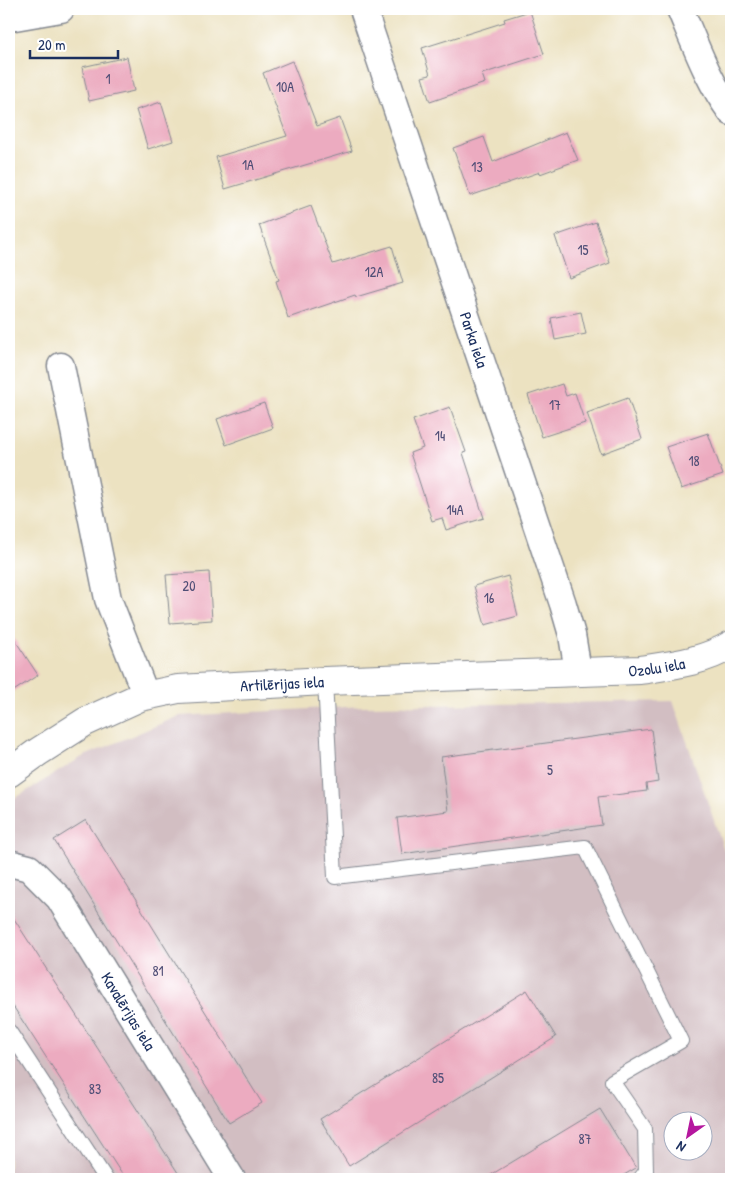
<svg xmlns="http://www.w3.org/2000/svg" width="740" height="1188" font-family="'Patrick Hand',sans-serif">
<rect width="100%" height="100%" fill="#fff"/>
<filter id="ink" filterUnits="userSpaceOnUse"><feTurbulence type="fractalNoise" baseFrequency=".02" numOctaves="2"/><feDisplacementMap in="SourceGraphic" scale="10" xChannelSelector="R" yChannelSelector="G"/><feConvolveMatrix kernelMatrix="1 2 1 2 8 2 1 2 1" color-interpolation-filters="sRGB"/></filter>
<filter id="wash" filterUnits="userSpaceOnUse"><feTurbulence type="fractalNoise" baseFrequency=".0096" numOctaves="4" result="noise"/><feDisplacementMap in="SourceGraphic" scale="20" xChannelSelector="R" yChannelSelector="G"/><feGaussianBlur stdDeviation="1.12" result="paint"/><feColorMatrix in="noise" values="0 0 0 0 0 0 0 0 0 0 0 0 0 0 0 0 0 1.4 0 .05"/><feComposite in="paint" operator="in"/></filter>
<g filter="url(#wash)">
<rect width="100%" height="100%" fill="#ece2c1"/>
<path fill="#d2bec2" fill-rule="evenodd" d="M673,701L731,870V1179H9V802L82,757L179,716L364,706ZM672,1120H702V1150H672Z"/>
<g id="blocks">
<g fill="#ecabc0">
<polygon points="530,11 544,54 482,74 485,83 430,102 422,77 430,75 422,48 505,22 504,19"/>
<polygon points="127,57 134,91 89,101 82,67"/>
<polygon points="292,61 317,126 340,118 352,151 225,189 216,157 287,136 263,73"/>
<polygon points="161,102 173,141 148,149 136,110"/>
<polygon points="566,132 578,160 540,174 540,172 470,196 453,148 484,137 493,162"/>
<polygon points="311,206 333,264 392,246 403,283 356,297 355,295 288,318 276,281 279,280 259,225"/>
<polygon points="596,222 610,263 569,278 555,236"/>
<polygon points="581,312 586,334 555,340 551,318"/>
<polygon points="562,384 566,396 575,393 585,423 542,437 528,395"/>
<polygon points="628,398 642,439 601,454 587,413"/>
<polygon points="264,403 273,428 226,445 217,419"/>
<polygon points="450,407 466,452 463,453 484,518 446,530 442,518 432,521 410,453 423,448 413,420"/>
<polygon points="708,433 723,475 681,489 666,447"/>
<polygon points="209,572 212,620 170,623 166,575"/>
<polygon points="508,576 518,616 485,625 474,586"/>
<polygon points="9,631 38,675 9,694"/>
<polygon points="651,729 658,782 646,784 647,791 598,797 602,825 402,854 397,818 448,811 441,757"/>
<polygon points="86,820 262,1103 229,1123 54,840"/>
<polygon points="9,911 182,1179 125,1179 9,1000"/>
<polygon points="527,990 556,1037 349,1166 320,1119"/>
<polygon points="600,1109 636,1168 617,1179 484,1179"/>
</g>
</g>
</g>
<g filter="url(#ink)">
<use href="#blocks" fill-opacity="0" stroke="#848890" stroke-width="1"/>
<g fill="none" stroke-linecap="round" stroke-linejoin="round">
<g stroke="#848890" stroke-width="16">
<g id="service">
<polyline points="325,681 335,877 585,847 681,1041 612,1081 645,1129 646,1171 640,1179"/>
<polyline points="9,1031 106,1179"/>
</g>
</g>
<g stroke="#848890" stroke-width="29">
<g id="minor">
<path id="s1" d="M363,9L563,604L572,635L578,671"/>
<path d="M680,9C695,44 708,81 731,112"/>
<polyline points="9,18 61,9"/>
<polyline points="61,366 108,599 146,696"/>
<path id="s2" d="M9,863L29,868L59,898L232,1179"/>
</g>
</g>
<g stroke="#848890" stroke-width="30">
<g id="tertiary">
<path id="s3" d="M9,773L38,752L85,722L140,697L178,689L325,681L640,670C672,665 703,662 731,645"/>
</g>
</g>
<use href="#service" stroke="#fff" stroke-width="14"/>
<use href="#minor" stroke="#fff" stroke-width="26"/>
<use href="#tertiary" stroke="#fff" stroke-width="28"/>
</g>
</g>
<g text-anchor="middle" stroke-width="4.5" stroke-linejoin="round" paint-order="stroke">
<g font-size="14" fill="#4f4e76">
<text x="108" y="84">1</text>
<text x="285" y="92">10A</text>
<text x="248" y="170">1A</text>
<text x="477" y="172">13</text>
<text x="583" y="255">15</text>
<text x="374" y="277">12A</text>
<text x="555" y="410">17</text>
<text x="440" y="441">14</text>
<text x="694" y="466">18</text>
<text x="455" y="515">14A</text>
<text x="189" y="591">20</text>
<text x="489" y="603">16</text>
<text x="550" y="775">5</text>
<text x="158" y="976">81</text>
<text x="438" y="1083">85</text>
<text x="95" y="1094">83</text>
<text x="585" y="1144">87</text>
</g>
<g font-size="16" fill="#1b2f5e" stroke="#fff">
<text dy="6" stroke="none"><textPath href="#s1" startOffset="349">Parka iela</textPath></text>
<text dy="6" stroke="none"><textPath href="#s3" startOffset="670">Ozolu iela</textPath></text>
<text dy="6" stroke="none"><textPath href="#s3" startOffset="295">Artilērijas iela</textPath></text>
<text dy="6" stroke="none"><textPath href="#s2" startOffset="196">Kavalērijas iela</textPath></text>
</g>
</g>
<rect width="740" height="1188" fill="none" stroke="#fff" stroke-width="30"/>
<g transform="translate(688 1136) rotate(213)"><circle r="24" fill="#ffffff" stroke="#a4acbf"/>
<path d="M0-4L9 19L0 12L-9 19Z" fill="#b5179e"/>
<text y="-8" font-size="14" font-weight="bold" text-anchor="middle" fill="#1b2f5e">N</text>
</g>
<path d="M30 50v8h88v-8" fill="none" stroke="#1b2f5e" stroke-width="2.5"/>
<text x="38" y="50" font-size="15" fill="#1b2f5e" stroke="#ffffff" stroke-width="4" paint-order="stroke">20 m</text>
</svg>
